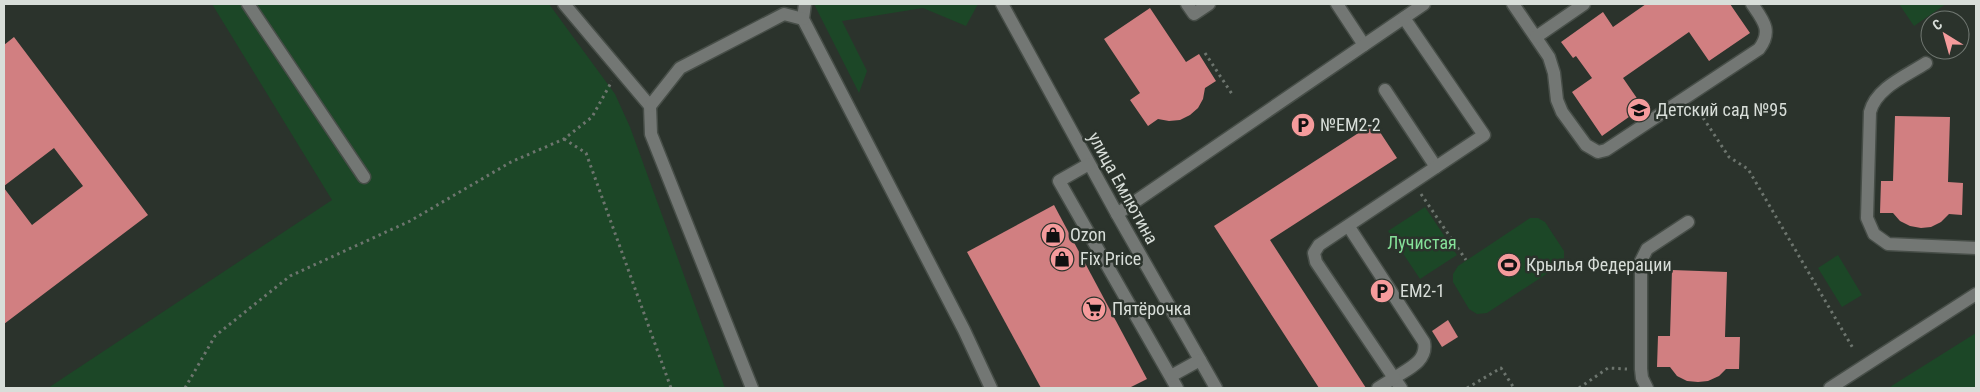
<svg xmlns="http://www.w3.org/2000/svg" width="1980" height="392" font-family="'Roboto Condensed',sans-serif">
<rect width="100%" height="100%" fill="#2b332c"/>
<g fill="#1c4727">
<polygon points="212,4 549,4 615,94 630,127 725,388 48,388 332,200"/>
<polygon points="814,4 978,4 966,26 923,8 842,21 867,71 859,93"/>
<polygon points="1899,4 1946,4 1914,26"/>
<polygon points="1425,207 1457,255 1420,279 1388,231"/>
<polygon points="1530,218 1538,218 1545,222 1564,251 1564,258 1560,265 1487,313 1477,314 1469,309 1453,282 1453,274 1458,266"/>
<polygon points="1838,255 1862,295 1842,307 1818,268"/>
<polygon points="1976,333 1976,388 1889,388 1893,385"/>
</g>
<g fill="#d17f81">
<polygon points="1646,4 1730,4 1750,33 1709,61 1689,32 1623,78 1643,107 1602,136 1572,92 1592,78 1576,56 1573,58 1561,42 1603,12 1613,27"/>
<polygon points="1150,8 1186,62 1199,54 1216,81 1205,88 1203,99 1198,108 1190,115 1180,120 1169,121 1158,119 1148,126 1130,100 1140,93 1104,39"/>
<polygon points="14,37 148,215 4,324 4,188 32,225 83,186 54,148 4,186 4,45"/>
<polygon points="1895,116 1950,117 1948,182 1963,183 1962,215 1949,214 1941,222 1931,227 1921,228 1910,226 1900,221 1893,213 1880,213 1881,181 1893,181"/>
<polygon points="1374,123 1397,158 1270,240 1366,388 1319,388 1214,226"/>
<polygon points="1054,205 1147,379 1129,388 1041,388 967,252"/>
<polygon points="1672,270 1727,272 1725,337 1740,337 1739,369 1726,369 1719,376 1708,381 1698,382 1687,381 1677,376 1670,367 1657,367 1658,336 1670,336"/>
<polygon points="1448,320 1458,337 1442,347 1432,331"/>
</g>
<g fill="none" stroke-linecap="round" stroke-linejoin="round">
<g stroke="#474e48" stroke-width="15">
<g id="minor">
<polyline points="248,4 364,177"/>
<polyline points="564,4 650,106 651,134 752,388"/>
<polyline points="805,4 803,19 964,330 991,388"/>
<polyline points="1002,4 1117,214 1216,388"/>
<polyline points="1187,4 1194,14 1209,4"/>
<polyline points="1337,4 1364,45"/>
<path d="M1513,4L1549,57L1554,73L1557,100L1562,112L1586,145L1598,152L1606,150L1759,49C1773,31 1763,20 1752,4"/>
<polyline points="1536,37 1584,4"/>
<path d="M1926,63C1906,76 1876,88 1870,112L1867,218L1874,234L1888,244L1976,248"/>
<polyline points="1385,90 1436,167"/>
<polyline points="650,106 680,68 784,14 803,19"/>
<polyline points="1089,164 1059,181 1177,388"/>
<polyline points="1117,214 1424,4"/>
<path d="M1349,227L1424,342C1428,361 1408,369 1394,378L1401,388"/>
<polyline points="1171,376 1200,360"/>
<polyline points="1378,388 1394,378 1316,262 1314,253 1319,245 1484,135 1404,18"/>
<polyline points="1647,388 1642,378 1641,369 1641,261 1647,249 1688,222"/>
<polyline points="1830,388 1976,294"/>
</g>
</g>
<g stroke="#6d756e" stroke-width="3" stroke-dasharray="2.5 4" stroke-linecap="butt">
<polyline points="1205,53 1232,94"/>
<polyline points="1696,107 1729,157 1748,169 1854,350"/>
<polyline points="564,139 586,153 671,388"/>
<polyline points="1108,169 1117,165"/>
<polyline points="1421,194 1466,260"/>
<polyline points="1146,238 1156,233"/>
<polyline points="185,388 215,336 290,276 410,221 511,162 564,139 592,117 612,81"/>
<polyline points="1467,388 1501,368 1514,388"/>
<polyline points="1579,388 1608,368 1627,369"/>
</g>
<use href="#minor" stroke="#737774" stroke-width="12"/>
</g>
<defs>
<g id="school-disc" transform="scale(1.25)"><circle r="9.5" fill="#f59b9c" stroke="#2b332c"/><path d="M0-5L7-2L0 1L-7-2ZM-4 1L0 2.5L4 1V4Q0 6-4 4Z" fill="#111"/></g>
<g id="parking-disc" transform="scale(1.25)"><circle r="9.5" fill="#f59b9c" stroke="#2b332c"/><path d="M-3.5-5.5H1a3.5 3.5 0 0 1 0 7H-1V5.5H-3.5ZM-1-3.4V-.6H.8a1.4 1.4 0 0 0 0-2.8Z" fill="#111"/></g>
<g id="shop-disc" transform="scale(1.25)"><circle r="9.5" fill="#f59b9c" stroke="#2b332c"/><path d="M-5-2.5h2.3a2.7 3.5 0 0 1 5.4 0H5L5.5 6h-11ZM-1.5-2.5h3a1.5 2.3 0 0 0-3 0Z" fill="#111"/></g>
<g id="stadium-disc" transform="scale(1.25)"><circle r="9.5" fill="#f59b9c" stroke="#2b332c"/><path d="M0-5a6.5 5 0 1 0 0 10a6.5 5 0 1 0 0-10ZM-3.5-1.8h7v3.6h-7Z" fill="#111"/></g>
<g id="supermarket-disc" transform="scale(1.25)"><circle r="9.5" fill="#f59b9c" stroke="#2b332c"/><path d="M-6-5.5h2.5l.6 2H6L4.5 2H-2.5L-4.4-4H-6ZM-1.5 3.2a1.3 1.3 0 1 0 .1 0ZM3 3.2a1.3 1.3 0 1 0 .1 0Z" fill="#111"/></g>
</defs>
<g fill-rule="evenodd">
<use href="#school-disc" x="1639" y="110"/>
<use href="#parking-disc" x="1303" y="125"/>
<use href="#shop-disc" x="1053" y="235"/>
<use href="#shop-disc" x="1062" y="259"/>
<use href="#stadium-disc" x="1509" y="265"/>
<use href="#parking-disc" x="1382" y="291"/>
<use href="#supermarket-disc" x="1094" y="309"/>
</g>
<g text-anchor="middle" stroke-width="5" stroke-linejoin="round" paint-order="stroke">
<g font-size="18" fill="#d8ded9" stroke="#2b332c" text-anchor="start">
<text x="1656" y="116">Детский сад №95</text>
<text x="1320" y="131">№ЕМ2-2</text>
<text x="1070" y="241">Ozon</text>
<text x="1080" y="265">Fix Price</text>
<text x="1526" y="271">Крылья Федерации</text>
<text x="1400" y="297">ЕМ2-1</text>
<text x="1112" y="315">Пятёрочка</text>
</g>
<g font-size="18" fill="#d8ded9" stroke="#2b332c">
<text transform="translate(1123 188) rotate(61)" y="6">улица Емлютина</text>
</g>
<g font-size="18" fill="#85e099" stroke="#2b332c">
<text x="1422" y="249">Лучистая</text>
</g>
</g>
<rect width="1980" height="392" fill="none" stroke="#d8ded9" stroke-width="10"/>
<g transform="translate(1945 35) rotate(323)"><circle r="24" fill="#2b332c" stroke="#707771"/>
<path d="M0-4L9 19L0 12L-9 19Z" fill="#f59b9c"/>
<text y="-8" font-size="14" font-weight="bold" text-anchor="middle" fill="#d8ded9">С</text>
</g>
</svg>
